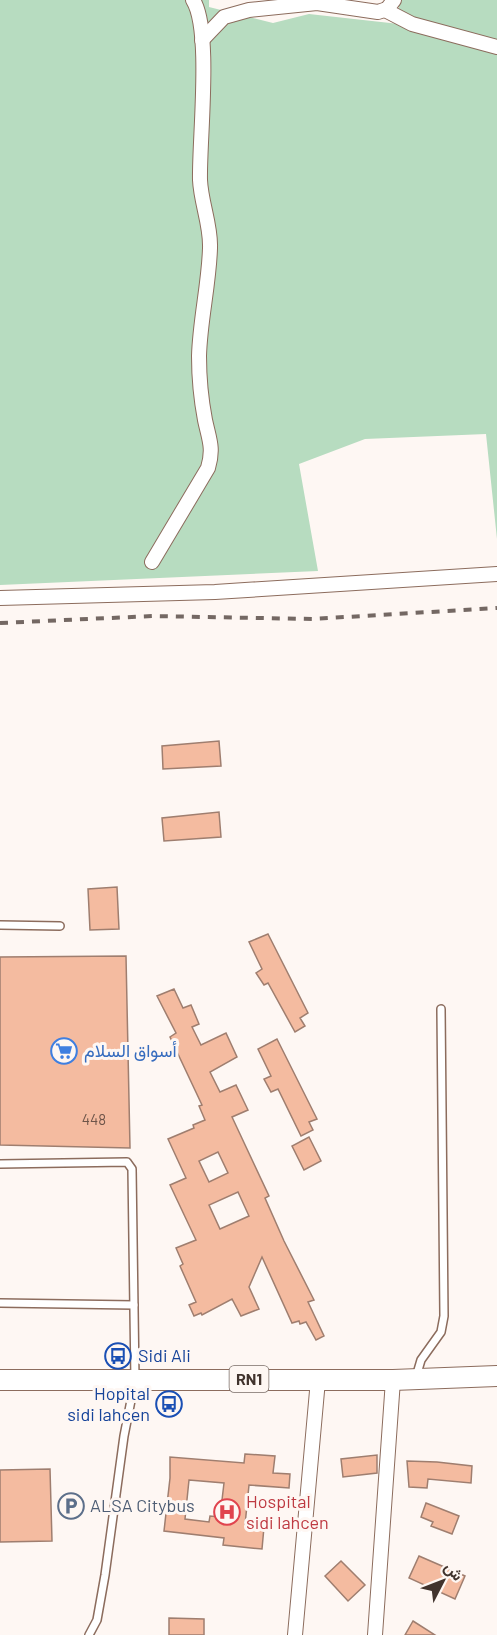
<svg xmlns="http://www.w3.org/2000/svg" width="497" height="1635" font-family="Barlow,Vazirmatn,sans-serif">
<rect width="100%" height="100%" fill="#fef7f3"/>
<polygon fill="#b7dcc0" points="0,0 209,0 209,7 273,23 309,14 399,24 399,0 497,0 497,539 486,434 365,439 299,464 318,571 0,585"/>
<g fill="#f4bba0" stroke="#9f7e6f" stroke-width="1.5" fill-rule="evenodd">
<polygon points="219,741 221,766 163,769 162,746"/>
<polygon points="219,812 221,837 164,841 162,818"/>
<polygon points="117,887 119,929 90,930 88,889"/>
<polygon points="268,934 308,1013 300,1018 305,1026 295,1032 268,983 264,985 256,973 262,969 249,942"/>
<polygon points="126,956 130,1148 0,1145 0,957"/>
<path d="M174,989L183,1008L191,1005L199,1024L192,1027L201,1045L226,1033L237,1057L210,1072L220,1092L236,1085L248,1110L232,1117L269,1196L265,1198L284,1241L314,1300L308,1302L324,1336L316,1340L306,1322L300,1324L299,1321L292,1323L262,1257L249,1287L259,1309L241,1316L232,1299L202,1315L201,1313L194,1316L189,1305L196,1302L180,1266L183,1264L176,1248L196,1240L170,1185L186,1178L168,1139L194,1128L193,1125L205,1120L199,1106L202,1105L170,1037L176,1033L157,996ZM218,1152L228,1173L209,1182L199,1161ZM238,1192L249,1216L220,1229L209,1205Z"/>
<polygon points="277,1039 317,1119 309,1122 313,1130 301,1136 278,1089 271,1092 264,1079 271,1076 258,1049"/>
<polygon points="309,1137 321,1161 304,1170 292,1146"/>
<path d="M245,1454L275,1456L273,1473L290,1474L289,1488L249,1485L245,1525L264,1527L262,1549L223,1545L224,1538L164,1531L170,1478V1457L244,1463ZM189,1480L224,1483L220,1517L210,1516L209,1522L185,1519Z"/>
<polygon points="377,1455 377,1473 343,1477 341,1459"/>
<polygon points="407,1461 437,1462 472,1466 471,1483 428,1479 427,1488 409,1487"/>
<polygon points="50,1469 52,1541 0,1542 0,1470"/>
<polygon points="426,1503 459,1516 452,1534 431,1526 433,1522 421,1517"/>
<polygon points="419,1556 465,1576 455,1599 409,1578"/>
<polygon points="341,1561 365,1585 348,1601 325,1576"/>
<polygon points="169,1618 204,1619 204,1635 169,1635"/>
<polygon points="413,1621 435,1635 405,1635"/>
</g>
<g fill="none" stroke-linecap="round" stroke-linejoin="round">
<g stroke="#8c6c5d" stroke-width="10">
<g id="service">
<polyline points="0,925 60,926"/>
<polyline points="0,1164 127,1162 132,1169 135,1380 124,1436 105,1575 97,1620 89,1635"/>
<polyline points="0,1303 134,1305"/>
<polyline points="416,1377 421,1360 441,1332 444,1316 441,1009"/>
</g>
</g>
<g stroke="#8c6c5d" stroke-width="16">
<g id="minor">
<polyline points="385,10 412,24 497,47"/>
<polyline points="202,40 224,17 249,10 317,3 378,12 387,9 394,0"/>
<path d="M152,562L208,468C214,448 209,439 205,420C201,399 199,377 199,356C200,320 209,284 210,248C211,225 201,203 200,180C199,140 212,30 193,0"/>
<polyline points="0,598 215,592 497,574"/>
<polyline points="295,1635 318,1380"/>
<polyline points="375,1635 393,1380"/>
</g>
</g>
<g stroke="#8c6c5d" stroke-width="22">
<polyline id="primary" points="0,1380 393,1380 497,1376"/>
</g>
<use href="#service" stroke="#fff" stroke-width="7"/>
<use href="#minor" stroke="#fff" stroke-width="14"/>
<use href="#primary" stroke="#fff" stroke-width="20"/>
<polyline stroke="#746863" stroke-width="4" stroke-dasharray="8 8" stroke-linecap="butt" points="0,623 153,616 312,619 497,608"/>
</g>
<defs>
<g id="supermarket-ring" transform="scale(1.35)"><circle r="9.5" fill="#fef7f3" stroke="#3f7fe0" stroke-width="1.5"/><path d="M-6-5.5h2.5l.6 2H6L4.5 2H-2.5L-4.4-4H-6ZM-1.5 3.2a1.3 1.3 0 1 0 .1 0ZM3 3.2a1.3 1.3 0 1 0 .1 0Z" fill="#3f7fe0"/></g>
<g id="bus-ring" transform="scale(1.35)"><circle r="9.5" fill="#fef7f3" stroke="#1a4fb4" stroke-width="1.5"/><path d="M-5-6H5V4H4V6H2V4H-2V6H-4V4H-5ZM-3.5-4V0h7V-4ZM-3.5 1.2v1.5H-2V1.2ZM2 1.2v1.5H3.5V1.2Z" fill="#1a4fb4"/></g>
<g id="parking-ring" transform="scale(1.35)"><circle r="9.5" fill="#fef7f3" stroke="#5c6f8a" stroke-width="1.5"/><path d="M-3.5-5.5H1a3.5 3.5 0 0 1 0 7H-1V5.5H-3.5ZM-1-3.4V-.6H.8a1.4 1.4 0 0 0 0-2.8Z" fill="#5c6f8a"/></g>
<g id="hospital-ring" transform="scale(1.35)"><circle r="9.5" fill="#fef7f3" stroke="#e0444e" stroke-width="1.5"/><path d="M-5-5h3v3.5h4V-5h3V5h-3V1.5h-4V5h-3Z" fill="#e0444e"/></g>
</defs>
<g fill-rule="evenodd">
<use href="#supermarket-ring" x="64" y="1051"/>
<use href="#bus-ring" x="118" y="1356"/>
<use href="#bus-ring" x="169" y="1404"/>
<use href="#parking-ring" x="71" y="1506"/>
<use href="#hospital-ring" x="227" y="1512"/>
</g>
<g text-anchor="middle" stroke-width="6" stroke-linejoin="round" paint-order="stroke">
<g font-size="15" fill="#6e554a">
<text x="94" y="1125">448</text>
</g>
<rect fill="#fef7f3" stroke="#7a6e68" stroke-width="1.5" x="229.5" y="1366" width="39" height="26" rx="4.5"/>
<g font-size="16" font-weight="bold" fill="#41332d">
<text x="249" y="1385">RN1</text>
</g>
<g font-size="18" fill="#366cbe" stroke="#fef7f3" text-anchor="start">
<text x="84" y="1057">أسواق السلام</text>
</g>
<g font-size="18" fill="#164399" stroke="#fef7f3" text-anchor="start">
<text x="138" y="1362">Sidi Ali</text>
<text x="150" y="1400" text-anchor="end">Hopital<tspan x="150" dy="21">sidi lahcen</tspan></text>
</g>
<g font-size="18" fill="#be3a42" stroke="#fef7f3" text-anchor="start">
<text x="246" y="1508">Hospital<tspan x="246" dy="21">sidi lahcen</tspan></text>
</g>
<g font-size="18" fill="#4e5e75" stroke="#fef7f3" text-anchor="start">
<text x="90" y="1512">ALSA Citybus</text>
</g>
</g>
<g transform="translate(443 1581) rotate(48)" stroke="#fef7f3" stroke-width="4.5" paint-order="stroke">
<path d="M0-4.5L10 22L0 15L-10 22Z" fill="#41332d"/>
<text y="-9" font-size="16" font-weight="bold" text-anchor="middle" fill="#41332d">ش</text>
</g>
</svg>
